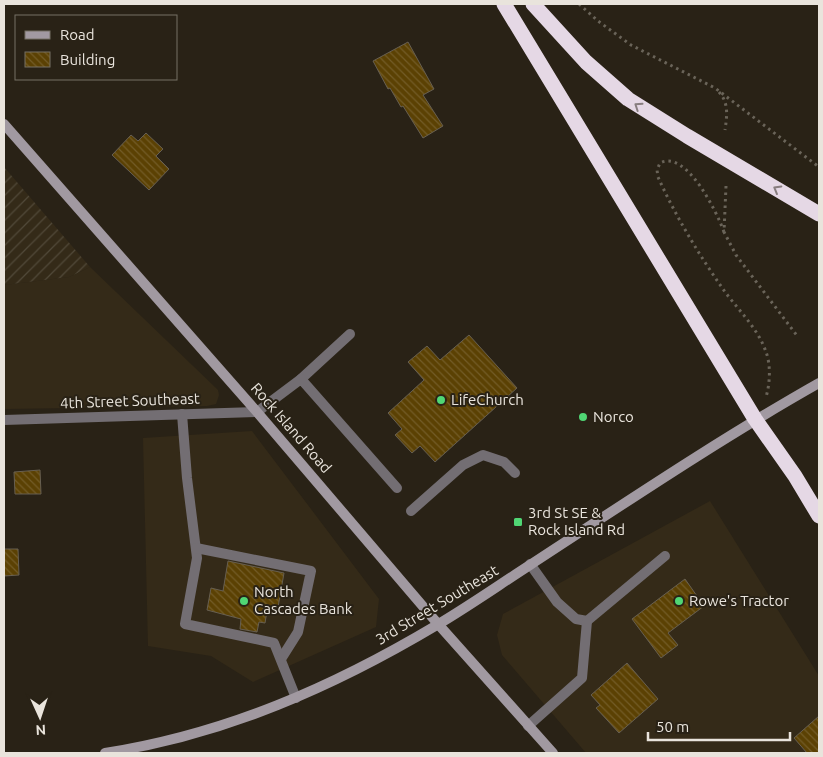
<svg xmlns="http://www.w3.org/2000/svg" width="823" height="757" font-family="Ubuntu,sans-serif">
<defs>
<pattern id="industrial-furrows" width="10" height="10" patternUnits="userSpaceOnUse" patternTransform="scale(1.25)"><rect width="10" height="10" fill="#342a18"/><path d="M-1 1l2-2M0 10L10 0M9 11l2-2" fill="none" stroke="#514939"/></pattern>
<pattern id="building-back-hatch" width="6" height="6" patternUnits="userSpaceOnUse" patternTransform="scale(1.25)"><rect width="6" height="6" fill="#5b4103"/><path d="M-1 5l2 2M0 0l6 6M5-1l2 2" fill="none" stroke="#735c27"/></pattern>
</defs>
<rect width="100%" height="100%" fill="#292216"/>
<g fill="#342a18">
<polygon points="90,267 218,390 219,395 216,404 207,406 4,409 4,285 69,277"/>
<polygon points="252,431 379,599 376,627 253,682 211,656 148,646 143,438"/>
<polygon points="710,501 819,676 819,753 586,753 502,655 497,635 503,614"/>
</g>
<polygon fill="url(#industrial-furrows)" points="4,167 90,267 69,277 4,285"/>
<g fill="url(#building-back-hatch)" stroke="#675f51">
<polygon points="408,42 434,89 423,95 443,126 423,138 403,106 401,107 390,88 388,89 373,61"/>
<polygon points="146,133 163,149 156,156 169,169 149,190 112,155 131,135 138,141"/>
<polygon points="469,335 517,388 435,462 420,446 412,453 395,435 402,429 388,413 424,380 408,362 427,346 440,360"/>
<polygon points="40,470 41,494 15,494 14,472"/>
<polygon points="4,549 18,549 19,575 4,576"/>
<polygon points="228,561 284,573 277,613 267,611 265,623 259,622 257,632 240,629 241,619 207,610 211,588 223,591"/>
<polygon points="685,579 704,606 668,633 678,645 661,658 632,619"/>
<polygon points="627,663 658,699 619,733 596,708 600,705 591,695"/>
<polygon points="819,716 819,753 807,753 794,738"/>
</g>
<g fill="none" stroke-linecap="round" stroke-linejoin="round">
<g stroke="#6a6459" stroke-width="3" stroke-dasharray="2.5 4" stroke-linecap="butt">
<polyline points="579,4 598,21 631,45 715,88 819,167"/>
<path d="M719,92C729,103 727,116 725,130"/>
<polyline points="726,186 724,232 736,255 798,337"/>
<path d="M724,232C717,212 686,149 660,163L657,170L658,177C675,215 699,255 723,289C737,309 758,328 766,352C771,365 770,384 766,397"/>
</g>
<g stroke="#736e73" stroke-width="10">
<polyline points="301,379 350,334"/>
<polyline points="257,412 301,379 397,488"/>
<polyline points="182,414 187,478 197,558 185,624 274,643 296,698"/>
<polyline points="411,511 463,465 483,455 504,462 515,473"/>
<polyline points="196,548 311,571 298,632 281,659"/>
<polyline points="530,564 557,602 576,619 587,621 665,556"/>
<polyline points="528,726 582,678 587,621"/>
</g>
<polyline stroke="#736e73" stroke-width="10" points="4,420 257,412"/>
<g stroke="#a199a1" stroke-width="10">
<polyline points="4,124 257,412 438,624 553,753"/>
<path d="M105,753C226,734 333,687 437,625C469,606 499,585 530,565C625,503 720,439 819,383"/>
</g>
<g stroke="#e5d8e5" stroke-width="15">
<polyline points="504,4 755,419 795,476 819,516"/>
<polyline points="533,4 586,62 628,99 687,136 819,214"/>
</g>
</g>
<defs><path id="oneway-chevron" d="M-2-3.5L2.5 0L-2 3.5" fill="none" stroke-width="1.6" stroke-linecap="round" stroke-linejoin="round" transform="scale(1.25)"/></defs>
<g stroke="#877d7e">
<use href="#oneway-chevron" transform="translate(638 106) rotate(-146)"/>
<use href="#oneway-chevron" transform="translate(777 189) rotate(-150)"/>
</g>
<g fill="#50d674" stroke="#292216" stroke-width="2">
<circle cx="441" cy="400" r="5"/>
<circle cx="583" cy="417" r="5"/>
<rect x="513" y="517" width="10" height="10" rx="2.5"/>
<circle cx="244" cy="601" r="5"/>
<circle cx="679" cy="601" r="5"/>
</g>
<g text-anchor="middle" stroke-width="4" stroke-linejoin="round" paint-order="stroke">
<g font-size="15" fill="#e9e4dc" stroke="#292216" text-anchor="start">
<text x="451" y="405">LifeChurch</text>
<text x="593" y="422">Norco</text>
<text x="528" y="518">3rd St SE &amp;<tspan x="528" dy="17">Rock Island Rd</tspan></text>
<text x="254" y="597">North<tspan x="254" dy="17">Cascades Bank</tspan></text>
<text x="689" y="606">Rowe's Tractor</text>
</g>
<g font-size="15" fill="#e9e4dc" stroke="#292216">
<text transform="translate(130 401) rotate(-2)" y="5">4th Street Southeast</text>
<text transform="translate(291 428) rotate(49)" y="5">Rock Island Road</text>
<text transform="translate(437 605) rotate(-31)" y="5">3rd Street Southeast</text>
</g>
</g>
<rect width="823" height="757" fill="none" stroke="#e9e4dc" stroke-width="10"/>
<rect x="15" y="15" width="162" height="65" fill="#292216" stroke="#767065"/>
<rect x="25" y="31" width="25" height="8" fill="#a199a1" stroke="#767065"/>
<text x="60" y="40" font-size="15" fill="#e9e4dc">Road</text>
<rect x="25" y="52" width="25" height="15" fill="url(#building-back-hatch)" stroke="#767065"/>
<text x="60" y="65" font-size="15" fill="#e9e4dc">Building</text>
<g transform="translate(40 717) rotate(177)" stroke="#292216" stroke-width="4" paint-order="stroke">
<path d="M0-4L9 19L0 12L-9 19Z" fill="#e9e4dc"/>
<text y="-8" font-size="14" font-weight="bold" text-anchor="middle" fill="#e9e4dc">N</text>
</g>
<path d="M648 732v8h142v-8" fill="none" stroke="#e9e4dc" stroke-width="2.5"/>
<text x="656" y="732" font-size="15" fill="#e9e4dc" stroke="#292216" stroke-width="4" paint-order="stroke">50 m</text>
</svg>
